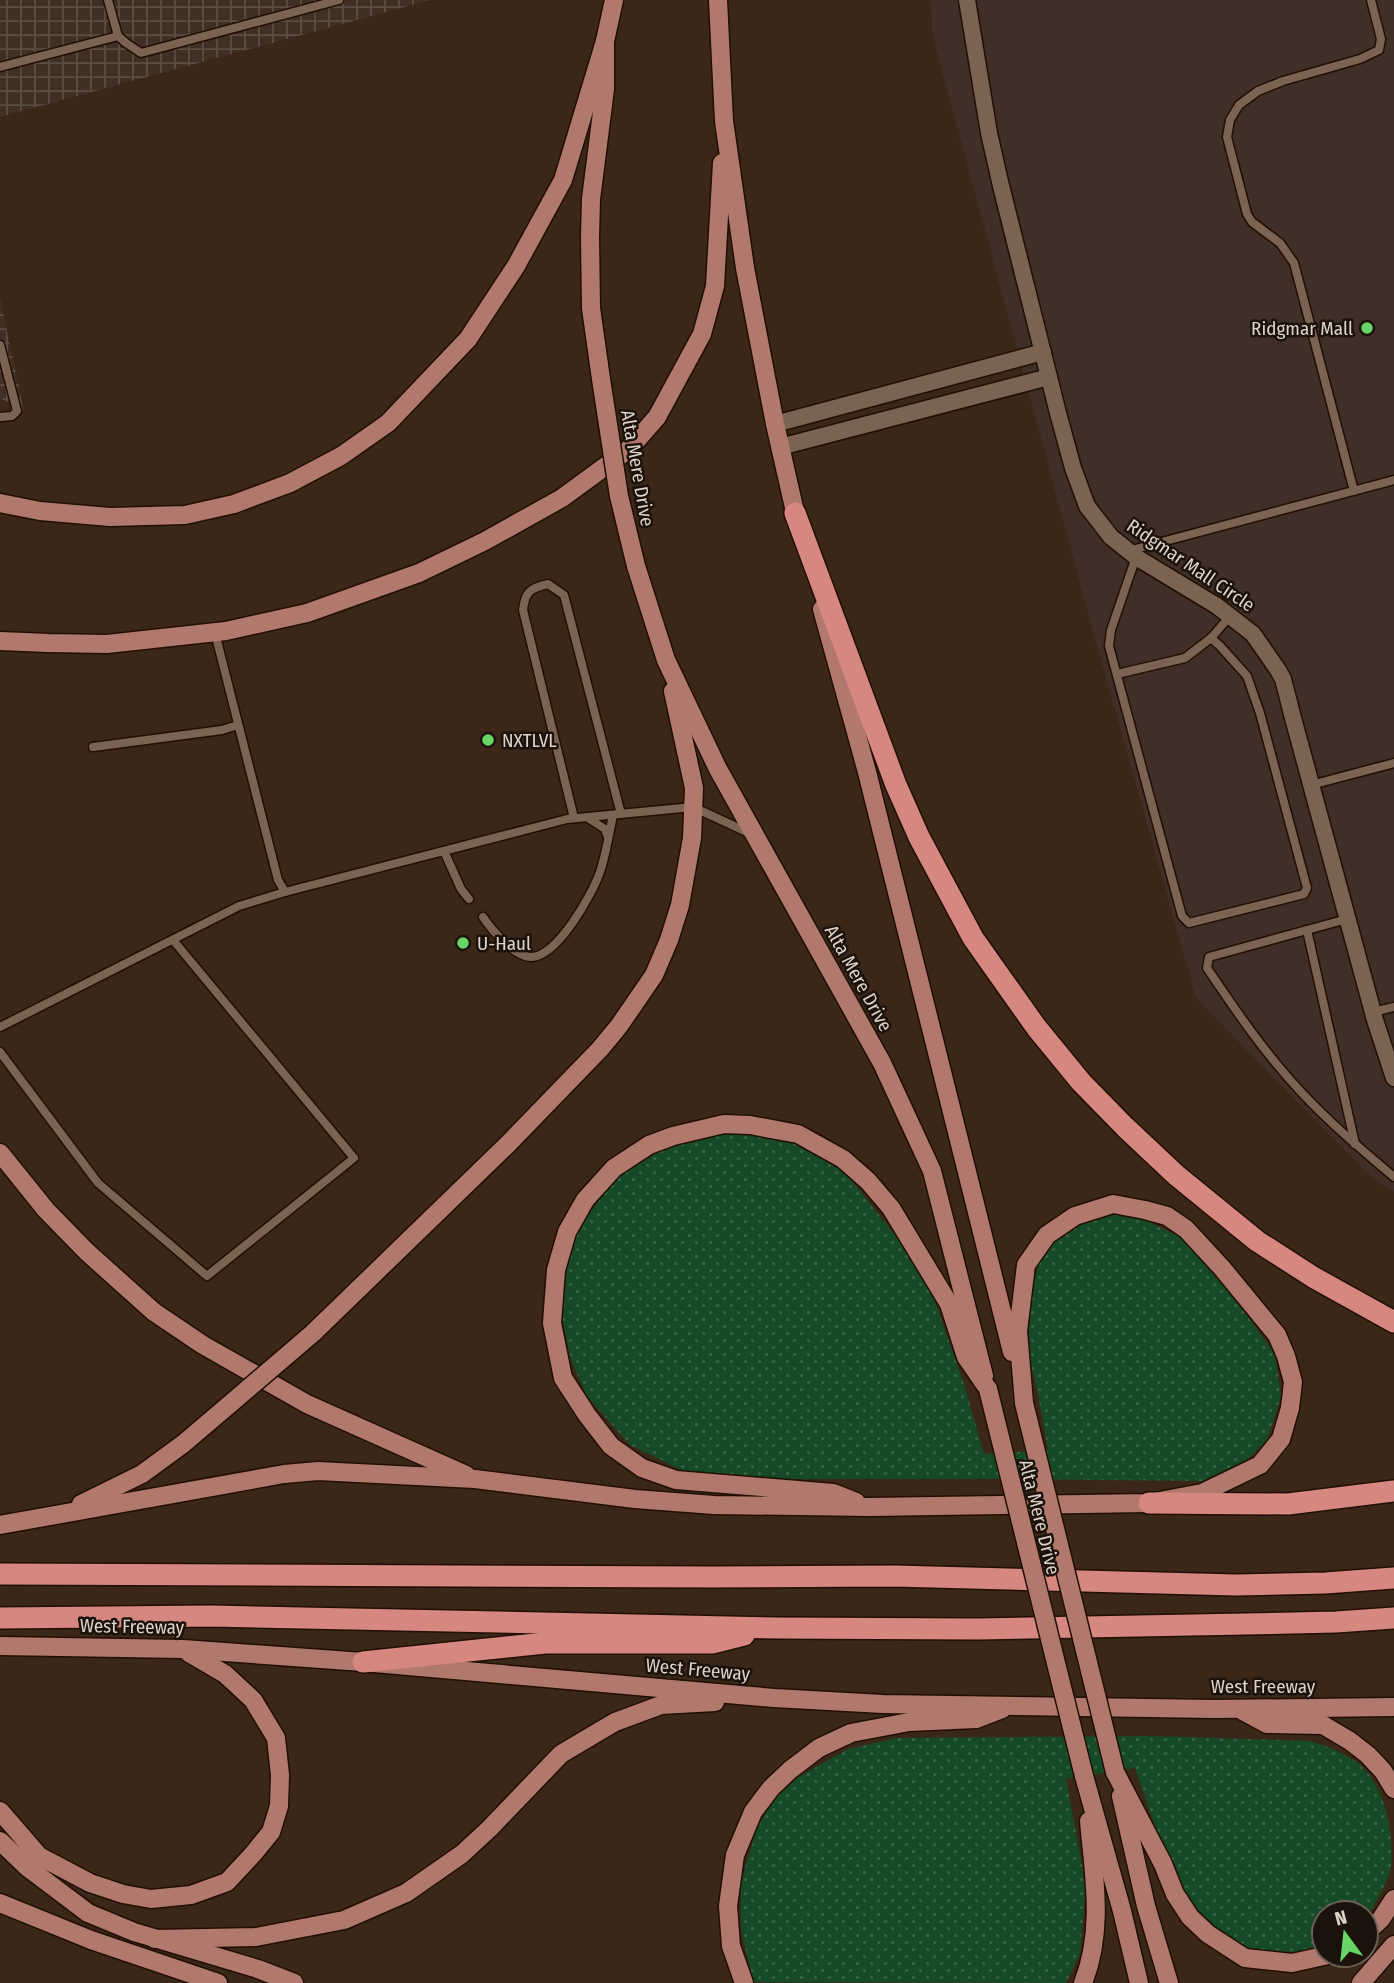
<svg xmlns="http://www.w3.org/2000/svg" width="1394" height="1983" font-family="'Fira Sans Condensed',sans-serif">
<defs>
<pattern id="industrial-grid" width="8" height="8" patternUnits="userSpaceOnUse" patternTransform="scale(1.75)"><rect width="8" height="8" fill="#403024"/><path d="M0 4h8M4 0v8" fill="none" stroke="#5b4d42"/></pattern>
<pattern id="grass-dots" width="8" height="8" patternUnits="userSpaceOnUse" patternTransform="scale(1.75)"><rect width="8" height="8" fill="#164a26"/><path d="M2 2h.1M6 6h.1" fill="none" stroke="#376344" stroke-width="1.8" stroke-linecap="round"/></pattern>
</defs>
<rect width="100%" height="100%" fill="#3b2718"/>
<polygon fill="#402f26" points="931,0 1394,0 1394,1192 1368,1174 1196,998 1096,643 932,34"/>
<g fill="url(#industrial-grid)">
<polygon points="0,0 430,0 0,117"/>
<polygon points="0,299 24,411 0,398"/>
</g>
<g fill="url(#grass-dots)">
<polygon points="730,1133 790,1140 844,1171 888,1226 927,1279 965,1387 984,1454 1048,1450 1037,1389 1025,1340 1029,1300 1040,1260 1058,1235 1076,1224 1111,1214 1141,1218 1184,1239 1242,1309 1275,1354 1281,1397 1267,1440 1239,1468 1206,1481 992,1479 732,1479 686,1472 630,1445 587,1396 571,1360 560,1309 566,1264 575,1233 619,1174 653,1155 686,1140"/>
<path d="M1152,1736L1310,1741C1327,1746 1344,1753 1359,1764C1386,1787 1394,1833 1391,1868C1387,1884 1376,1901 1368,1916L1366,1918V1913H1324V1946L1308,1954H1276L1241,1950L1203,1924L1183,1897L1163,1849L1135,1768L1066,1779L1086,1886L1080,1953L1066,1983L753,1982L741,1929V1883L756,1831L771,1803L797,1778L848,1749L897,1738Z"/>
</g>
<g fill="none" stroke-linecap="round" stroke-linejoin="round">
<g stroke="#210f03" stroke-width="11">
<g id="service">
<polyline points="108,0 118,36"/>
<polyline points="0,67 118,36 126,43 141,53 339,0"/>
<polyline points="0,345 17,411 12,416 0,417"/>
<polyline points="1354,491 1294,263 1280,243 1252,222 1247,214 1227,137 1230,120 1239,105 1258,91 1283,81 1360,59 1379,50 1381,39 1371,0"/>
<polyline points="1128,551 1394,480"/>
<polyline points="1136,557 1111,630 1109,646 1182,916 1189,923 1304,894 1307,888 1260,713 1247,676 1220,646 1211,638 1231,615"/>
<polyline points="1117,674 1185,658 1211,638"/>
<polyline points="93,747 222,730 238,725"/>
<polyline points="1311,785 1394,763"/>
<path d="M574,818L523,610C525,592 530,588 548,584L564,595L621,814"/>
<polyline points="588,818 605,829 608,837"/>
<polyline points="444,851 461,889 469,899"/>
<polyline points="285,892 567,819 693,807 749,833"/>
<path d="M483,917C491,929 514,957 531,957C557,957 592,895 600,872C606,854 609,834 613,815"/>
<path d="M1347,919L1209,957L1207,968C1236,1011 1266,1055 1302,1093C1330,1123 1362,1150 1394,1177"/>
<polyline points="1307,930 1355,1144"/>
<polyline points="1373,1012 1394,1007"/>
<polyline points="0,1027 239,906 285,892 278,880 215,633"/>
<polyline points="0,1052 98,1183 207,1276 354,1158 173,940"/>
</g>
</g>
<g stroke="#210f03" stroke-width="19">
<g id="minor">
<polyline points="967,0 989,133 1001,186 1058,413 1073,468 1087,506 1111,537 1136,557 1217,606 1253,634 1278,670 1283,679 1293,718 1375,1020 1394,1078"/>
<polyline points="775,424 1043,352"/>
<polyline points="780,447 1049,377"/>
</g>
</g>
<g stroke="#210f03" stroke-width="21">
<g id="primary">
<polyline points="718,0 724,121 745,268 775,424 798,525"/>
<polyline points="601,379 591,308 590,237 591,199 605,89 605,41 614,0"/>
<polyline points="0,503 40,511 110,517 185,515 234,504 290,483 341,456 388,423 468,339 516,266 563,180 605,41"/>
<polyline points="636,566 666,660 718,769 882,1063 932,1171 984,1376"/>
<polyline points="822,609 867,772 1012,1352"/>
<polyline points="0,641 48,643 107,644 226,631 307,613 419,573 485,541 562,498 629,449 657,417 702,334 715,286 722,163"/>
<polyline points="0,1153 46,1210 87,1252 154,1312 203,1345 307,1404 466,1475"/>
<polyline points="313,1333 508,1144 600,1049 619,1026 654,975 669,940 680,905 692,838 694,788 673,691"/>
<polyline points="856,1502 833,1493 676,1480 642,1468 611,1446 587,1415 563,1378 552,1323 556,1270 567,1232 585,1200 614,1168 649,1145 673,1136 724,1124 750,1125 798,1134 843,1159 868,1181 891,1208 949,1304 966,1357 988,1389"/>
<polyline points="81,1504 142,1474 183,1444 223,1410"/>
<polyline points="0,1525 284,1474 318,1471 475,1479 635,1499 714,1505 869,1507 1149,1503 1202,1493 1260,1465 1281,1439 1290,1408 1293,1382 1286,1356 1277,1335 1222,1268 1186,1229 1167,1216 1145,1210 1113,1204 1075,1216 1047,1235 1026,1265 1018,1331 1024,1403"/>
<polyline points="0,1646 183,1649 363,1662 774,1698 883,1704 1214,1709 1394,1707"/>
<polyline points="1243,1711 1267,1724 1323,1725 1350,1741 1368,1755 1383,1771 1394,1789"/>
<polyline points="1115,1772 1163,1864 1175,1894 1190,1917 1208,1934 1245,1958 1292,1963 1328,1955"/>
<polyline points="1084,1776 1122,1911 1139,1983"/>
<polyline points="1121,1796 1146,1906 1169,1983"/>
<polyline points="0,1811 39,1856 90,1883 123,1894 151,1899 191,1895 227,1882 253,1854 271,1832 279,1806 280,1775 276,1738 253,1700 225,1674 189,1653"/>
<polyline points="0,1841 27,1867 88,1913 134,1932 258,1969 294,1983"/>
<polyline points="0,1903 91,1940 218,1983"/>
<polyline points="1366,1933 1381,1919 1394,1899"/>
<polyline points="155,1939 256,1937 344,1920 406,1893 462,1854 489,1829 561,1754 615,1722 661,1705 715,1702"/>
<polyline points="744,1983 731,1946 728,1906 735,1855 753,1812 771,1788 790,1770 819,1748 851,1733 909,1722 976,1719 1002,1709"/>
<path d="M1083,1983C1104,1931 1094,1876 1089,1821"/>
<polyline points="1361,1983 1394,1945"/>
</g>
</g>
<g stroke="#210f03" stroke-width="24">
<g id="motorway">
<polyline points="795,513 896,785 919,837 973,938 1036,1027 1081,1082 1125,1127 1176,1175 1257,1241 1313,1277 1394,1322"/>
<polyline points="1149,1503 1288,1504 1394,1491"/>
<polyline points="0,1574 714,1577 894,1576 1236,1585 1325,1583 1394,1578"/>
<polyline points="0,1618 212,1616 777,1628 978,1629 1246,1624 1336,1622 1394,1618"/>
<polyline points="363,1662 545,1643 712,1643 744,1635"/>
</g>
</g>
<use href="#service" stroke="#7a6352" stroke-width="8"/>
<use href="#minor" stroke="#7a6352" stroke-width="16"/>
<use href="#primary" stroke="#b1796e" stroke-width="18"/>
<use href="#motorway" stroke="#d58780" stroke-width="21"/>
<g stroke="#210f03" stroke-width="21" stroke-linecap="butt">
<g id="primary-bridge">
<polyline points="601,379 619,496 636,566"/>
<polyline points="988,1389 1084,1776"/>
<polyline points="1024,1403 1115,1772"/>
<polyline points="223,1410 313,1333"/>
</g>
</g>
<use href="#primary-bridge" stroke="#b1796e" stroke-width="18"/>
</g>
<g fill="#67d466" stroke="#1b120c" stroke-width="2.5">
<circle cx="1367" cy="328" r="7"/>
<circle cx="488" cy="740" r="7"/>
<circle cx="463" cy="943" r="7"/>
</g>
<g text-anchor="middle" stroke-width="5" stroke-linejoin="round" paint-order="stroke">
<g font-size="19" fill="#dfd2c8" stroke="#1b120c" text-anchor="start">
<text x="1353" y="335" text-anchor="end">Ridgmar Mall</text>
<text x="502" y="747">NXTLVL</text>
<text x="477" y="950">U-Haul</text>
</g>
<g font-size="19" fill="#dfd2c8" stroke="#1b120c">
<text transform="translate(638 468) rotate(80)" y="7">Alta Mere Drive</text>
<text transform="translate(1191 565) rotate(34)" y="7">Ridgmar Mall Circle</text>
<text transform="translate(859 978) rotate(61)" y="7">Alta Mere Drive</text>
<text transform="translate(1040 1517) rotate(76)" y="7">Alta Mere Drive</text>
<text transform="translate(132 1626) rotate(1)" y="7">West Freeway</text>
<text transform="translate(698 1669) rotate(5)" y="7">West Freeway</text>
<text x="1263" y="1693">West Freeway</text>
</g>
</g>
<g transform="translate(1345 1934) rotate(345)"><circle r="33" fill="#1b120c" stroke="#695f57" stroke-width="2"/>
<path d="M0-5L12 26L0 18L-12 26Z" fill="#67d466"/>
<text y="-10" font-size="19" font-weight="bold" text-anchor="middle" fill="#dfd2c8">N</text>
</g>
</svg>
